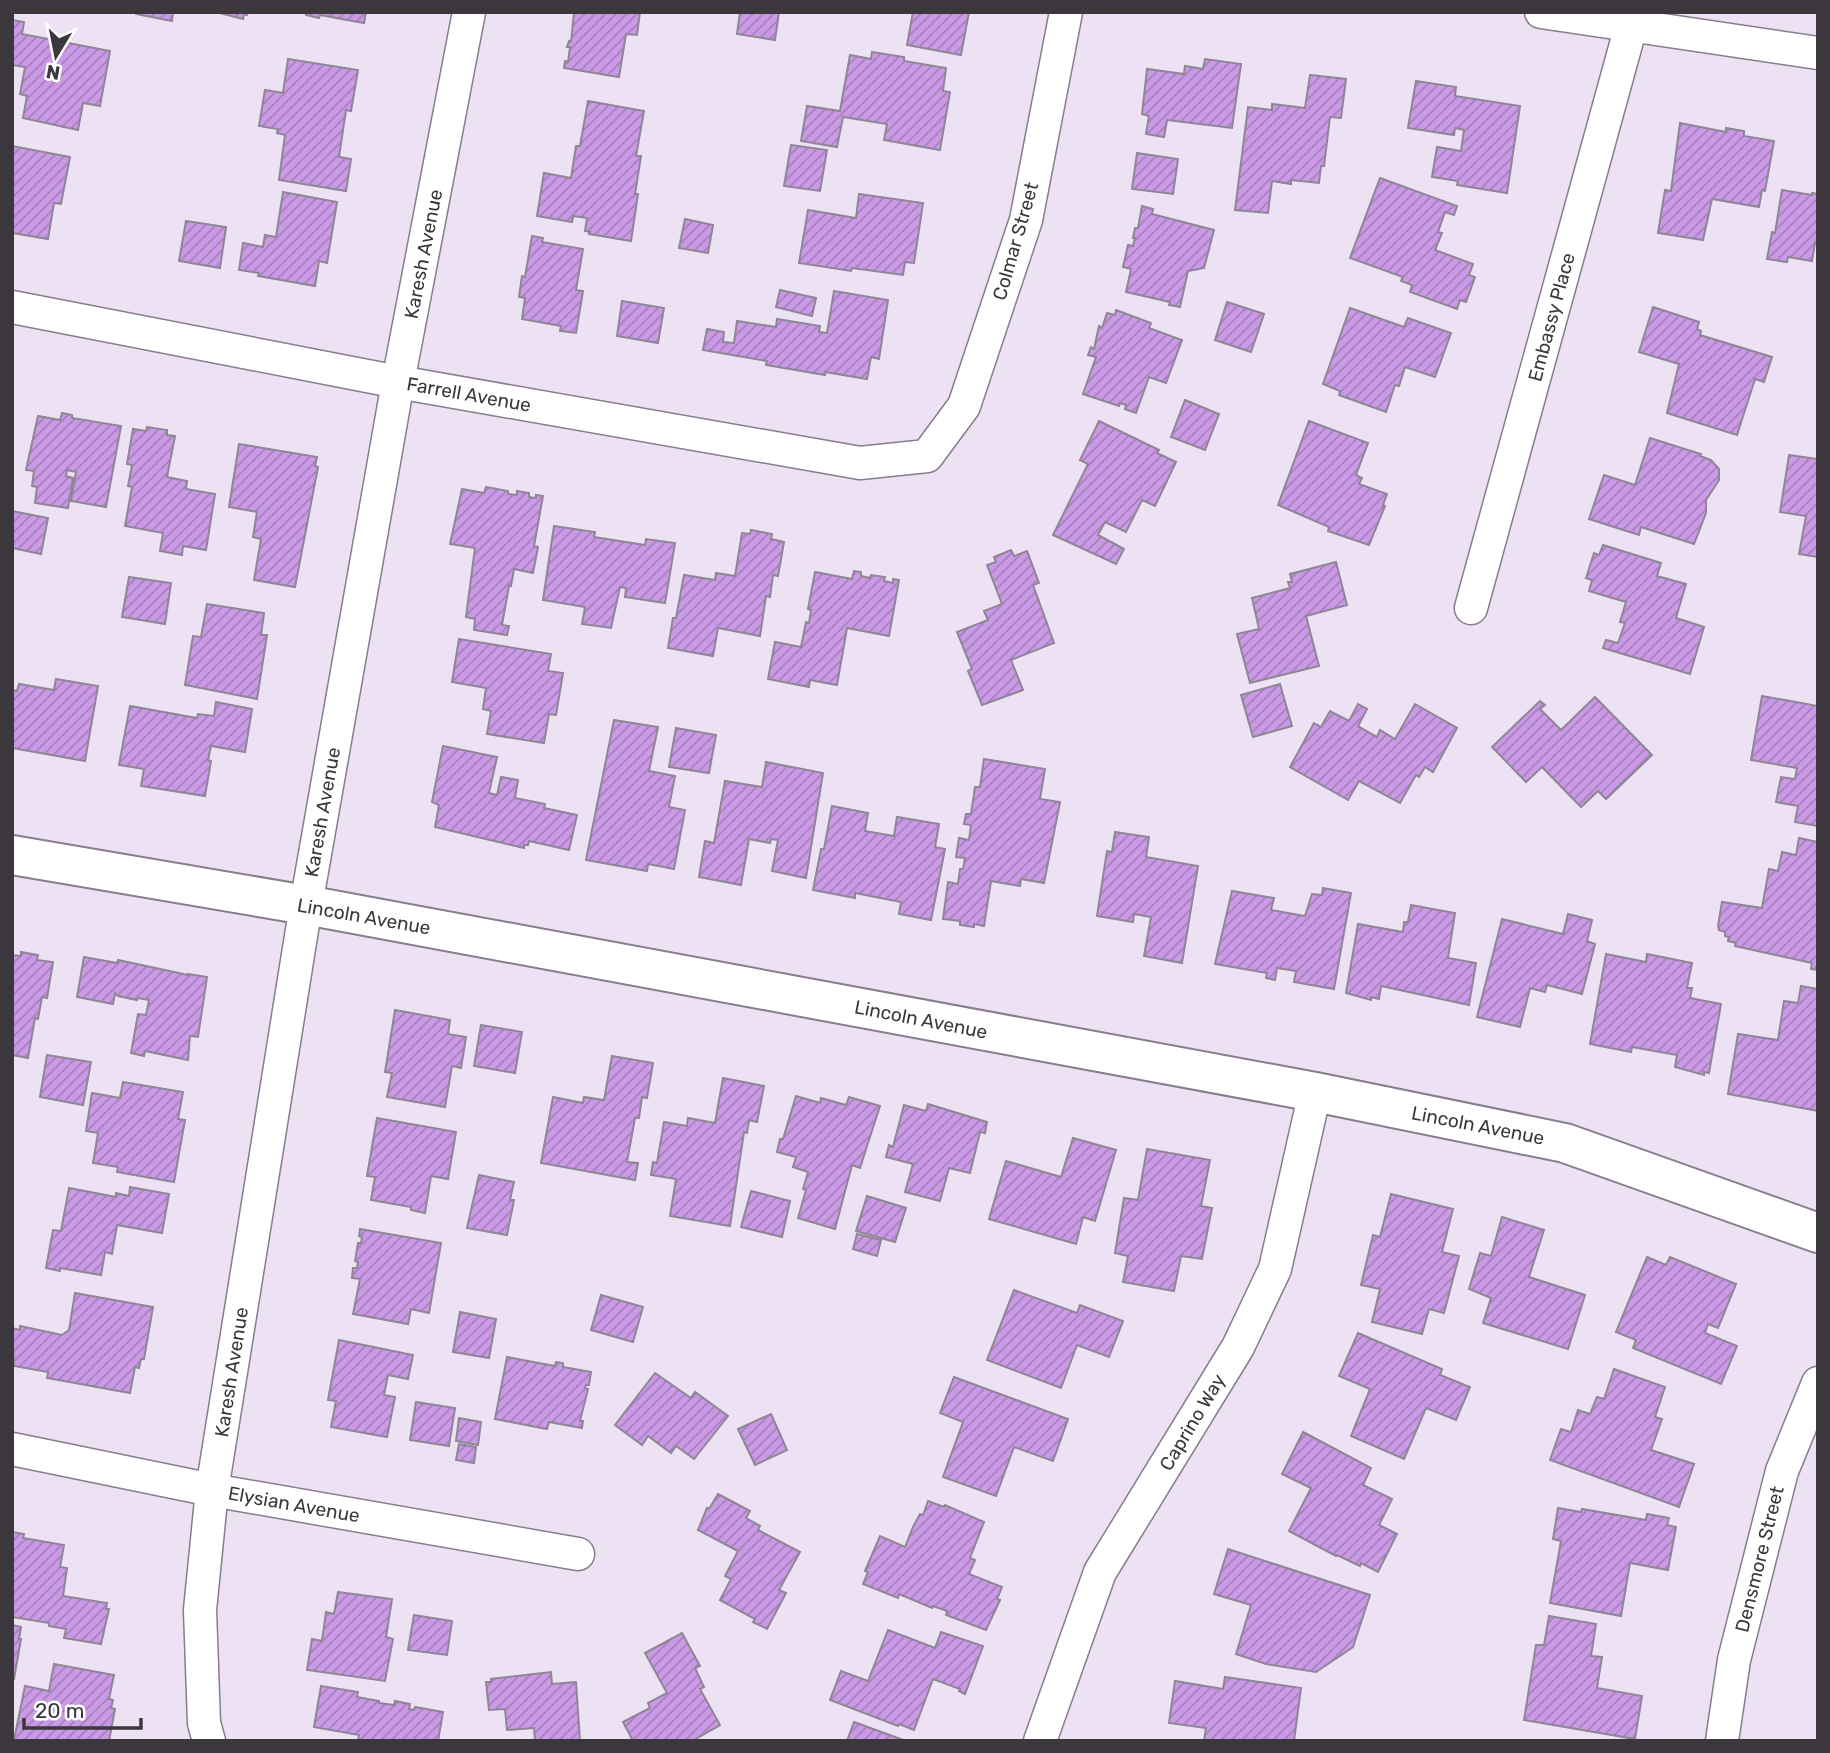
<svg xmlns="http://www.w3.org/2000/svg" width="1830" height="1753" font-family="Rubik,sans-serif">
<defs>
<pattern id="building-hatch" width="6" height="6" patternUnits="userSpaceOnUse" patternTransform="scale(1.75)"><rect width="6" height="6" fill="#cb9ae7"/><path d="M-1 1l2-2M0 6l6-6M5 7l2-2" fill="none" stroke="#a67ebc"/></pattern>
</defs>
<rect width="100%" height="100%" fill="#ede2f3"/>
<g fill="url(#building-hatch)" stroke="#8f8695" stroke-width="2">
<polygon points="136,12 173,12 172,21 136,14"/>
<polygon points="216,12 248,12 247,15 244,14 243,19"/>
<polygon points="306,12 366,12 364,23 320,15 319,18 306,15"/>
<polygon points="574,12 640,12 637,35 626,34 619,77 564,68 565,61 568,62 570,47 567,47 569,41 571,42"/>
<polygon points="740,12 779,12 775,40 737,34"/>
<polygon points="913,12 969,12 961,55 907,45"/>
<polygon points="12,20 24,22 22,34 110,51 100,106 83,103 78,130 23,118 27,96 20,94 25,67 12,65"/>
<polygon points="872,52 904,57 904,61 946,68 943,91 950,92 940,150 884,140 887,124 843,117 837,147 801,141 807,106 840,111 850,55 871,59"/>
<polygon points="288,59 358,70 351,111 346,110 339,157 351,159 346,191 279,180 285,135 277,133 278,129 259,126 265,90 283,93"/>
<polygon points="1205,59 1241,64 1232,128 1167,120 1164,137 1146,134 1149,116 1142,114 1147,69 1184,74 1185,66 1203,69"/>
<polygon points="1310,75 1346,79 1341,118 1330,117 1324,166 1321,166 1319,183 1291,180 1291,184 1272,181 1268,213 1235,210 1248,107 1272,110 1272,104 1305,108"/>
<polygon points="1416,81 1456,87 1455,96 1520,106 1507,193 1457,185 1458,181 1432,177 1437,147 1461,151 1464,130 1455,128 1454,135 1408,128"/>
<polygon points="588,101 644,111 636,156 641,156 635,194 638,194 631,241 589,234 590,232 585,231 587,218 573,216 572,222 537,216 544,173 571,178 576,146 580,146"/>
<polygon points="1680,123 1726,132 1726,128 1744,131 1744,136 1774,141 1765,191 1762,190 1759,207 1712,199 1703,240 1658,233 1665,190 1671,191"/>
<polygon points="791,145 827,150 820,191 784,186"/>
<polygon points="12,146 70,157 61,204 54,203 48,239 12,233"/>
<polygon points="1137,153 1178,159 1173,194 1132,189"/>
<polygon points="1380,178 1457,206 1454,215 1445,212 1438,232 1442,233 1435,250 1473,264 1469,275 1475,277 1466,302 1460,300 1457,309 1410,292 1412,285 1401,281 1403,277 1350,258"/>
<polygon points="1782,190 1812,195 1812,193 1818,194 1818,244 1815,243 1812,261 1788,257 1787,262 1767,259 1772,232 1775,233"/>
<polygon points="283,192 337,202 327,263 319,261 315,286 258,276 259,273 239,270 243,243 263,247 265,235 276,237"/>
<polygon points="859,194 923,203 914,263 905,262 903,275 852,268 851,271 799,263 808,210 856,218"/>
<polygon points="1142,206 1153,209 1152,214 1214,230 1204,268 1188,271 1180,307 1169,305 1170,302 1126,292 1131,269 1123,267 1128,245 1133,246 1135,238 1133,238 1135,228 1138,228"/>
<polygon points="685,219 713,225 708,253 679,248"/>
<polygon points="186,221 226,227 220,268 179,261"/>
<polygon points="532,236 543,238 542,242 583,249 576,290 583,291 576,333 560,331 561,326 522,319 525,298 519,297 522,276 525,277"/>
<polygon points="780,290 816,298 812,316 776,307"/>
<polygon points="834,291 888,300 879,359 871,357 867,379 825,372 825,375 766,365 767,361 703,350 707,329 724,332 723,342 734,343 737,321 776,327 777,319 820,326 819,332 827,333"/>
<polygon points="622,301 664,308 658,343 617,336"/>
<polygon points="1227,302 1264,314 1251,352 1215,340"/>
<polygon points="1653,307 1699,322 1697,329 1701,331 1700,335 1772,357 1764,382 1755,379 1737,435 1667,413 1679,364 1639,352"/>
<polygon points="1350,308 1404,327 1408,318 1451,333 1435,377 1405,367 1399,386 1395,385 1386,412 1339,395 1340,391 1323,384"/>
<polygon points="1116,310 1151,323 1149,328 1182,340 1166,383 1149,377 1136,413 1125,409 1126,405 1120,403 1119,406 1083,394 1096,357 1088,355 1091,347 1094,349 1099,326 1102,328 1107,313 1115,315"/>
<polygon points="1185,400 1219,414 1205,450 1171,437"/>
<polygon points="62,413 72,415 72,418 121,426 106,507 71,501 76,472 67,470 66,476 73,478 68,508 35,503 37,487 32,486 34,471 26,470 38,416 60,420"/>
<polygon points="1099,421 1159,450 1157,453 1176,462 1155,506 1142,500 1126,532 1105,522 1098,535 1124,549 1116,564 1053,535 1088,464 1080,460"/>
<polygon points="1309,421 1368,443 1356,475 1362,478 1359,484 1387,494 1383,505 1385,506 1369,545 1328,531 1329,527 1278,505"/>
<polygon points="147,427 167,430 167,435 175,436 167,477 187,481 186,489 215,494 206,550 183,546 182,555 160,551 163,533 125,526 132,487 128,486 132,465 127,464 133,429 146,431"/>
<polygon points="1650,438 1701,454 1700,456 1711,460 1719,469 1719,480 1706,500 1706,513 1694,544 1641,527 1639,535 1589,519 1604,475 1635,485"/>
<polygon points="239,444 317,457 315,466 318,467 295,587 254,580 261,539 253,537 257,512 229,507"/>
<polygon points="1789,455 1818,459 1818,557 1799,554 1806,516 1780,512"/>
<polygon points="486,487 508,491 508,494 517,495 517,491 529,493 529,497 536,498 536,495 543,496 534,546 538,547 533,573 514,569 511,586 509,586 502,625 509,626 507,635 474,630 475,619 466,617 475,548 450,544 462,489 484,493"/>
<polygon points="12,511 48,518 41,554 12,548"/>
<polygon points="554,526 595,532 594,537 645,545 646,539 675,543 665,603 625,597 626,588 620,587 611,628 582,624 585,607 543,600"/>
<polygon points="751,530 772,534 771,539 784,542 778,576 773,575 770,597 766,596 760,636 718,628 713,656 668,648 673,618 676,618 684,575 715,580 716,573 735,576 742,533 750,534"/>
<polygon points="1603,545 1661,563 1657,576 1686,584 1676,618 1704,627 1690,674 1603,648 1606,640 1618,643 1625,623 1620,622 1626,602 1589,591 1592,580 1586,578 1594,553 1599,555"/>
<polygon points="1011,550 1014,556 1027,551 1039,583 1033,585 1054,643 1011,660 1023,690 982,705 968,671 972,669 957,632 988,620 984,611 1002,604 987,565 996,562 994,557"/>
<polygon points="1336,562 1347,605 1306,616 1319,666 1250,683 1237,634 1259,629 1252,598 1290,588 1288,582 1292,582 1290,574"/>
<polygon points="854,571 861,572 861,576 870,578 871,575 885,577 884,581 893,583 893,579 899,580 889,636 847,628 837,685 810,680 809,687 768,679 775,642 801,647 806,622 809,623 811,610 808,609 815,572 852,579"/>
<polygon points="129,577 171,583 165,624 122,617"/>
<polygon points="207,604 264,613 261,635 267,635 257,699 185,685 193,636 201,637"/>
<polygon points="459,639 551,654 548,671 563,673 556,715 549,714 544,743 487,734 491,711 483,709 486,688 452,682"/>
<polygon points="56,679 98,686 85,761 12,748 12,690 17,691 19,684 54,690"/>
<polygon points="1280,684 1292,726 1253,737 1241,695"/>
<polygon points="1762,696 1818,706 1818,826 1795,822 1798,806 1776,802 1781,777 1795,779 1797,768 1751,760"/>
<polygon points="1595,697 1652,755 1606,799 1598,791 1581,807 1542,767 1526,782 1492,747 1540,701 1545,705 1540,709 1561,730"/>
<polygon points="216,702 252,709 245,752 211,746 208,760 211,761 205,796 141,786 144,769 119,765 130,706 197,718 198,714 214,716"/>
<polygon points="1358,704 1367,709 1358,726 1377,737 1380,730 1395,739 1415,704 1457,728 1433,772 1425,767 1419,777 1416,775 1400,803 1359,781 1348,800 1290,767 1314,723 1321,727 1330,711 1349,721"/>
<polygon points="614,720 658,727 649,771 675,776 669,807 685,810 674,869 648,864 647,871 586,860"/>
<polygon points="676,728 716,735 709,773 669,767"/>
<polygon points="443,746 497,757 489,793 497,795 501,777 518,780 515,798 545,804 544,808 577,815 569,850 529,841 528,845 524,845 524,848 435,827 439,805 432,802"/>
<polygon points="984,759 1045,769 1040,799 1060,802 1044,883 1021,879 1020,886 991,881 984,926 974,924 974,927 960,925 960,921 943,919 948,882 958,884 960,869 963,869 965,858 956,857 959,838 969,840 971,825 964,824 966,814 971,814 975,787 980,787"/>
<polygon points="766,762 823,773 806,878 772,871 778,840 771,839 770,843 749,839 741,885 699,877 705,841 714,843 725,781 762,787"/>
<polygon points="832,806 868,813 865,831 894,836 897,817 939,824 935,847 945,849 931,920 899,914 901,902 855,893 855,898 813,890 821,849 824,849"/>
<polygon points="1115,832 1149,837 1146,857 1198,866 1182,963 1144,956 1151,917 1134,914 1133,922 1097,916 1107,851 1112,852"/>
<polygon points="1799,838 1818,842 1818,970 1811,969 1812,963 1735,946 1736,943 1728,941 1729,937 1725,936 1725,932 1719,930 1718,926 1722,902 1762,908 1769,869 1778,871 1782,852 1796,855"/>
<polygon points="1323,888 1351,893 1334,989 1294,982 1296,971 1277,968 1275,980 1266,978 1267,973 1215,964 1232,891 1274,898 1271,910 1305,916 1312,894 1322,895"/>
<polygon points="1411,905 1455,913 1448,958 1476,963 1469,1005 1381,986 1379,999 1371,997 1371,1000 1346,993 1358,924 1403,932 1404,922 1408,922"/>
<polygon points="1568,914 1592,920 1587,941 1595,944 1582,994 1547,985 1545,992 1530,988 1520,1027 1477,1017 1502,919 1563,934"/>
<polygon points="21,952 38,955 37,960 53,962 47,998 42,997 38,1019 35,1018 28,1058 12,1055 12,955 21,956"/>
<polygon points="1606,954 1646,962 1647,954 1692,963 1687,988 1692,988 1690,998 1721,1004 1709,1073 1704,1072 1704,1075 1675,1067 1677,1055 1632,1047 1631,1052 1590,1044"/>
<polygon points="84,957 117,963 118,960 188,975 188,974 207,977 198,1037 190,1036 188,1060 145,1051 144,1056 131,1053 138,1014 146,1015 149,1000 138,998 137,1000 118,996 115,993 113,1004 77,997"/>
<polygon points="1801,986 1818,989 1818,1111 1728,1094 1738,1034 1778,1040 1784,1001 1798,1003"/>
<polygon points="395,1010 450,1020 448,1034 466,1037 461,1068 452,1066 445,1107 387,1097 392,1073 385,1072"/>
<polygon points="481,1025 522,1032 515,1073 474,1066"/>
<polygon points="47,1055 91,1062 83,1105 40,1097"/>
<polygon points="612,1056 653,1063 647,1098 642,1097 639,1118 635,1118 627,1162 638,1163 635,1180 541,1163 553,1097 583,1103 584,1097 604,1100"/>
<polygon points="723,1078 764,1086 757,1122 749,1120 747,1133 744,1132 730,1226 670,1216 676,1179 651,1175 653,1162 657,1163 664,1122 687,1126 688,1118 715,1123"/>
<polygon points="123,1082 183,1092 178,1119 185,1120 174,1182 117,1172 118,1167 93,1163 98,1133 86,1131 92,1093 120,1098"/>
<polygon points="796,1096 820,1103 821,1098 846,1105 849,1097 880,1106 860,1168 852,1165 835,1229 798,1218 806,1190 803,1189 808,1172 793,1167 796,1157 777,1152 780,1139 783,1139"/>
<polygon points="928,1104 987,1122 985,1133 980,1132 970,1173 949,1168 940,1201 905,1192 913,1164 886,1157 889,1145 893,1147 904,1105 926,1111"/>
<polygon points="377,1118 456,1132 448,1179 431,1176 425,1213 411,1210 411,1207 371,1200 375,1177 367,1176"/>
<polygon points="1073,1138 1116,1150 1095,1221 1083,1217 1076,1244 989,1219 1006,1161 1061,1177"/>
<polygon points="1147,1149 1210,1160 1201,1206 1212,1208 1202,1259 1181,1256 1174,1291 1123,1282 1128,1256 1115,1253 1124,1198 1138,1200"/>
<polygon points="479,1175 514,1182 510,1200 514,1200 507,1235 467,1228"/>
<polygon points="130,1187 169,1194 162,1233 117,1225 112,1254 105,1252 101,1275 60,1268 60,1271 46,1268 53,1230 61,1231 69,1188 116,1197 116,1193 129,1196"/>
<polygon points="751,1191 790,1201 782,1237 741,1227"/>
<polygon points="1391,1194 1453,1209 1442,1252 1459,1256 1444,1313 1429,1309 1422,1334 1372,1322 1380,1289 1361,1285 1373,1235 1380,1237"/>
<polygon points="867,1196 906,1208 895,1242 856,1231"/>
<polygon points="1502,1217 1544,1230 1529,1277 1585,1295 1568,1349 1483,1323 1491,1298 1469,1289 1480,1253 1491,1256"/>
<polygon points="360,1229 441,1243 429,1313 411,1309 408,1324 353,1314 360,1279 352,1278 353,1268 357,1268 358,1262 355,1261 358,1243 361,1243 362,1237 359,1236"/>
<polygon points="857,1234 881,1240 877,1256 853,1249"/>
<polygon points="1647,1257 1666,1265 1670,1257 1736,1284 1718,1328 1708,1324 1705,1333 1737,1346 1721,1384 1633,1348 1636,1340 1616,1332"/>
<polygon points="1014,1290 1077,1313 1080,1305 1123,1321 1109,1357 1077,1345 1061,1388 987,1360"/>
<polygon points="75,1293 153,1307 144,1359 141,1359 139,1368 135,1367 130,1393 47,1378 48,1372 14,1366 12,1328 20,1330 20,1326 62,1335 69,1330"/>
<polygon points="601,1295 643,1307 633,1342 591,1330"/>
<polygon points="460,1312 496,1319 489,1358 453,1352"/>
<polygon points="1358,1333 1442,1369 1440,1375 1470,1387 1456,1420 1426,1408 1404,1459 1351,1436 1370,1389 1339,1376"/>
<polygon points="339,1340 413,1355 408,1379 388,1375 384,1395 395,1397 387,1437 331,1427 336,1401 328,1400"/>
<polygon points="507,1357 555,1366 556,1362 563,1363 563,1367 591,1372 589,1385 586,1385 585,1388 588,1389 580,1421 583,1421 582,1428 549,1422 547,1429 495,1419"/>
<polygon points="1614,1369 1665,1387 1655,1417 1662,1419 1651,1450 1694,1464 1679,1507 1550,1460 1561,1429 1571,1432 1578,1410 1590,1414 1597,1397 1604,1399"/>
<polygon points="655,1373 691,1398 695,1392 728,1416 694,1459 676,1446 671,1453 648,1436 642,1445 615,1425"/>
<polygon points="954,1377 1068,1419 1053,1461 1014,1447 996,1496 943,1477 963,1422 940,1413"/>
<polygon points="416,1402 455,1408 449,1446 410,1440"/>
<polygon points="771,1414 787,1450 755,1465 738,1429"/>
<polygon points="459,1418 481,1422 478,1445 456,1441"/>
<polygon points="1303,1432 1371,1468 1363,1485 1392,1499 1379,1525 1397,1534 1378,1572 1361,1563 1360,1566 1337,1555 1336,1556 1289,1531 1311,1488 1282,1474"/>
<polygon points="459,1444 476,1447 474,1463 456,1460"/>
<polygon points="718,1494 750,1511 746,1518 760,1526 758,1530 800,1552 779,1590 786,1593 767,1629 753,1622 755,1619 720,1600 731,1579 725,1576 738,1551 698,1530 707,1508 709,1509"/>
<polygon points="928,1501 944,1507 945,1505 984,1522 970,1558 975,1560 969,1574 1002,1587 997,1599 1000,1600 986,1630 946,1615 947,1611 933,1606 932,1608 899,1594 898,1598 863,1584 868,1572 865,1571 880,1536 905,1547 913,1527 920,1514 923,1515"/>
<polygon points="1558,1508 1581,1512 1582,1509 1646,1520 1647,1514 1669,1518 1667,1525 1676,1527 1668,1570 1630,1563 1621,1616 1550,1603 1561,1541 1553,1539"/>
<polygon points="12,1532 24,1534 23,1538 64,1545 60,1567 67,1568 63,1596 107,1603 106,1609 109,1609 101,1644 64,1638 66,1629 49,1626 49,1623 12,1617"/>
<polygon points="1228,1549 1370,1595 1353,1647 1316,1672 1266,1664 1236,1654 1251,1605 1214,1594"/>
<polygon points="338,1592 392,1599 386,1637 393,1639 385,1681 307,1670 312,1639 322,1641 326,1612 334,1614"/>
<polygon points="414,1615 452,1621 447,1655 408,1650"/>
<polygon points="1549,1616 1596,1624 1591,1656 1602,1657 1597,1688 1642,1696 1635,1739 1524,1720 1536,1645 1544,1645"/>
<polygon points="12,1625 21,1627 19,1639 21,1639 14,1679 12,1678"/>
<polygon points="888,1630 935,1648 941,1632 983,1646 965,1694 959,1691 960,1689 933,1679 914,1730 899,1724 898,1726 830,1700 841,1671 868,1681"/>
<polygon points="682,1633 700,1666 695,1668 704,1687 700,1689 720,1725 692,1741 633,1741 623,1722 650,1708 648,1703 667,1693 645,1653"/>
<polygon points="54,1664 114,1675 109,1699 113,1700 111,1708 115,1709 109,1741 14,1740 25,1686 49,1691"/>
<polygon points="551,1672 552,1684 576,1682 580,1741 535,1741 534,1728 507,1730 505,1709 489,1710 486,1682 491,1682 491,1679"/>
<polygon points="1225,1677 1301,1688 1294,1741 1204,1741 1206,1728 1169,1723 1175,1681 1223,1689"/>
<polygon points="321,1686 358,1692 357,1697 379,1701 379,1703 394,1705 395,1701 410,1704 409,1709 414,1710 415,1707 443,1712 438,1741 358,1741 359,1735 314,1727"/>
<polygon points="854,1722 906,1741 847,1741"/>
</g>
<g fill="none" stroke-linecap="round" stroke-linejoin="round">
<g stroke="#877d8c" stroke-width="35">
<g id="minor">
<polyline points="1541,12 1818,53"/>
<polyline points="12,307 398,382 860,463 927,456 964,406 1026,220 1066,12"/>
<polyline points="1471,608 1631,26"/>
<polyline points="12,1449 212,1490 578,1554"/>
<polyline points="209,1741 204,1723 200,1610 212,1490 306,905 398,382 469,12"/>
<polyline points="1040,1741 1100,1572 1238,1347 1275,1269 1315,1092"/>
<polyline points="1722,1741 1734,1660 1782,1471 1818,1383"/>
</g>
</g>
<g stroke="#877d8c" stroke-width="42">
<polyline id="tertiary" points="12,855 306,905 1315,1092 1565,1143 1818,1233"/>
</g>
<use href="#minor" stroke="#fff" stroke-width="32"/>
<use href="#tertiary" stroke="#fff" stroke-width="38"/>
</g>
<g text-anchor="middle" stroke-width="7" stroke-linejoin="round" paint-order="stroke">
<g font-size="19" fill="#3b373d" stroke="#fff">
<text transform="translate(1015 241) rotate(-74)" y="7">Colmar Street</text>
<text transform="translate(423 254) rotate(-79)" y="7">Karesh Avenue</text>
<text transform="translate(1551 317) rotate(-75)" y="7">Embassy Place</text>
<text transform="translate(469 394) rotate(10)" y="7">Farrell Avenue</text>
<text transform="translate(322 812) rotate(-80)" y="7">Karesh Avenue</text>
<text transform="translate(364 916) rotate(10)" y="7">Lincoln Avenue</text>
<text transform="translate(921 1019) rotate(11)" y="7">Lincoln Avenue</text>
<text transform="translate(1478 1125) rotate(11)" y="7">Lincoln Avenue</text>
<text transform="translate(231 1372) rotate(-81)" y="7">Karesh Avenue</text>
<text transform="translate(1192 1422) rotate(-59)" y="7">Caprino Way</text>
<text transform="translate(294 1504) rotate(10)" y="7">Elysian Avenue</text>
<text transform="translate(1759 1559) rotate(-76)" y="7">Densmore Street</text>
</g>
</g>
<rect width="1830" height="1753" fill="none" stroke="#3b373d" stroke-width="28"/>
<g transform="translate(56 56) rotate(190)" stroke="#ffffff" stroke-width="5" paint-order="stroke">
<path d="M0-5L12 26L0 18L-12 26Z" fill="#3b373d"/>
<text y="-10" font-size="19" font-weight="bold" text-anchor="middle" fill="#3b373d">N</text>
</g>
<path d="M24 1718v10h117v-10" fill="none" stroke="#3b373d" stroke-width="3.5"/>
<text x="35" y="1718" font-size="21" fill="#3b373d" stroke="#ffffff" stroke-width="5" paint-order="stroke">20 m</text>
</svg>
